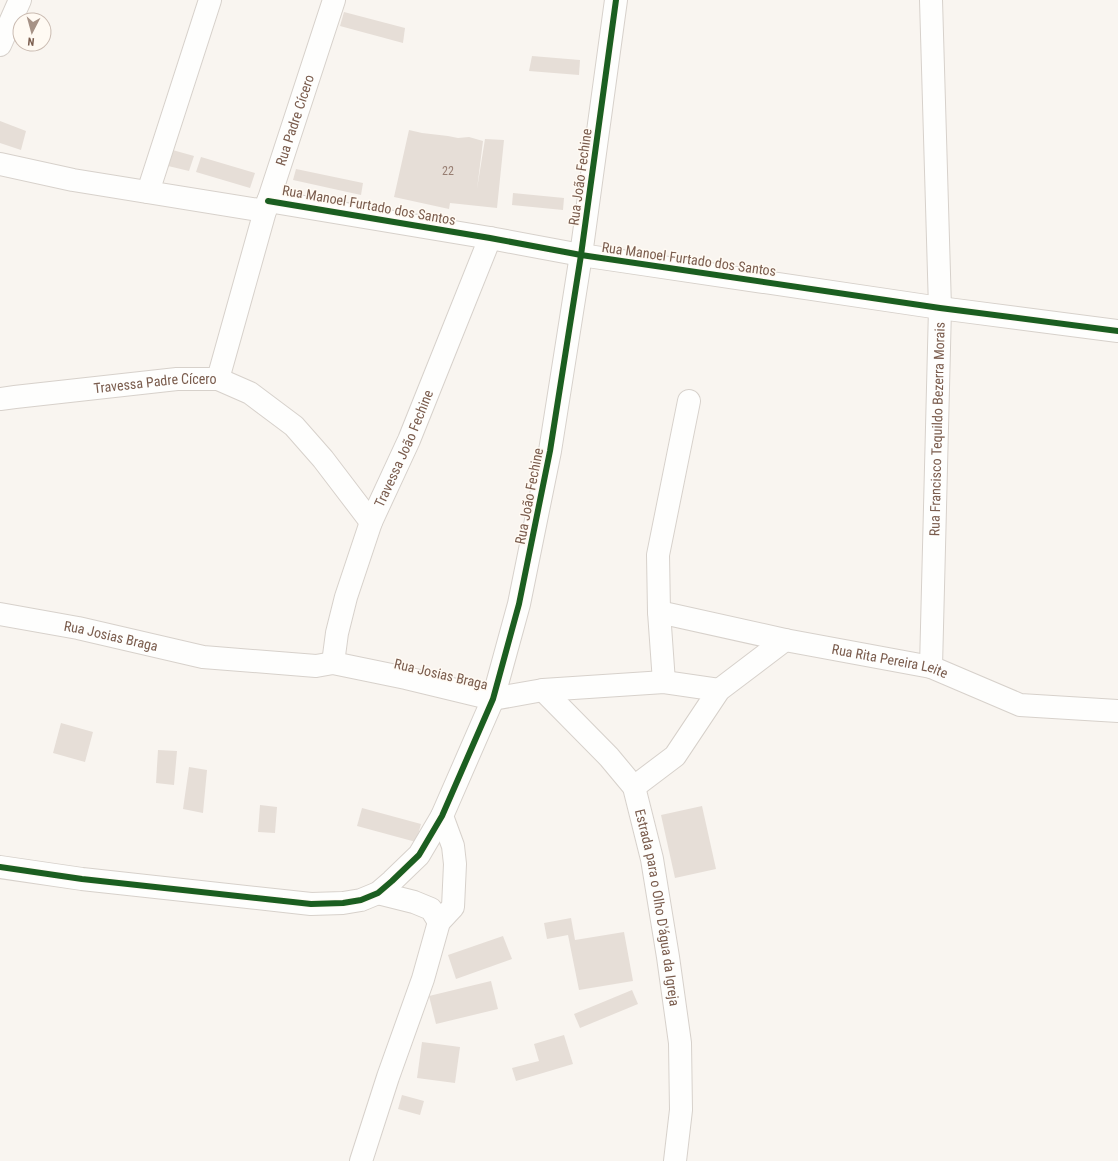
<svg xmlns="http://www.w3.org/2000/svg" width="1118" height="1161" font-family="'Roboto Condensed',sans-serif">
<rect width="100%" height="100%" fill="#f9f5f0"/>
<g fill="#e6ded7">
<polygon points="344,12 405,28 403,43 340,26"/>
<polygon points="532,56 580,60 579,75 529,71"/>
<polygon points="0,121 26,131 21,150 0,143"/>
<polygon points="409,130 422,133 448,136 458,138 469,137 483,141 477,189 485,139 504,140 497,208 450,203 449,209 394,197"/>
<polygon points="169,149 194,156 189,171 164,165"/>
<polygon points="201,157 255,173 250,188 196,172"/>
<polygon points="296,169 363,183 361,195 293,180"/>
<polygon points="513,193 564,198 563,210 512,205"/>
<polygon points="61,723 93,732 85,762 53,753"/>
<polygon points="158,750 177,751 174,785 156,783"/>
<polygon points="189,767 207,770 203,813 183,809"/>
<polygon points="260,805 277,807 275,833 258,832"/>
<polygon points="702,806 716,869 675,878 661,815"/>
<polygon points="362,808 421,824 416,842 357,826"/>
<polygon points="571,918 575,940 624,932 633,981 579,990 568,935 547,939 544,923"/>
<polygon points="503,936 512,959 456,979 448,955"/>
<polygon points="491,981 498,1009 436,1024 429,996"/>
<polygon points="632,990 638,1004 580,1028 574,1014"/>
<polygon points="564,1035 573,1064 516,1081 512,1068 539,1061 534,1044"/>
<polygon points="422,1042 460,1047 455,1083 417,1078"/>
<polygon points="402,1095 424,1101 420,1115 398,1109"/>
</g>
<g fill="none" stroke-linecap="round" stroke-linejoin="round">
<g stroke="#d7d1cb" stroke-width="24">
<g id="minor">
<polyline points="0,45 20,0"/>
<polyline points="0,164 73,180 265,211"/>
<polyline points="148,192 210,0"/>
<polyline points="268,201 490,238 581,255 940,308 1118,331"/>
<path id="s1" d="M218,379L265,211L334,0"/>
<path id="s2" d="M0,399L15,397L177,379H218L250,393L294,426L323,459L371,522"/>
<path id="s3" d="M659,612L785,640L931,667L1020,705L1118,711"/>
<path id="s4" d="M0,614L78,628L203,657L316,666L333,663L406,678L493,699L543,690L664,682L719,690"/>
<path id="s5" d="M333,663L337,633L346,597L371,522L409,440L490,238"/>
<path id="s6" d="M931,667L940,308L931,0"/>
<polyline points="664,682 659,612 658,555 689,401"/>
<path id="s7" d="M543,690L609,757L634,787L652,859L668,957L680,1043L681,1110L675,1161"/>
<polyline points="634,787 675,756 719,690 785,640"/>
<polyline points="0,867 82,879 311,904 343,903 361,900 378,893 392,881 419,855 442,816 493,699 519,604 550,451 581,255 616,0"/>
<polyline points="378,893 414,902 431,909 439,922"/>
<polyline points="361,1161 388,1077 423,979 439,922 453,907 455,864 453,846 442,816"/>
</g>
</g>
<use href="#minor" stroke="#fefefd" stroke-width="22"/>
<g stroke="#fffaf3" stroke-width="8">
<g id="cycleway">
<polyline points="268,201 490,238 581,255 940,308 1118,331"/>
<polyline points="0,867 82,879 311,904 343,903 361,900 378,893 392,881 419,855 442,816 493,699 519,604 550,451 581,255 616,0"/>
</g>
</g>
<use href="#cycleway" stroke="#1b5e20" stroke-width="6"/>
</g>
<g text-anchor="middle" stroke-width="3" stroke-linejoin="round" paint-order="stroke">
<g font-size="12" fill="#977e72">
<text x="448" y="175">22</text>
</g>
<g font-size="14" fill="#7a5c4d" stroke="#fffaf3">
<text dy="5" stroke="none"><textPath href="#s1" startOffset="270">Rua Padre Cícero</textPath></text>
<text transform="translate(580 177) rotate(-82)" y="5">Rua João Fechine</text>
<text transform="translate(369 205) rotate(10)" y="5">Rua Manoel Furtado dos Santos</text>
<text transform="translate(689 259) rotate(8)" y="5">Rua Manoel Furtado dos Santos</text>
<text dy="5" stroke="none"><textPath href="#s2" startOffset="156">Travessa Padre Cícero</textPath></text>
<text dy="5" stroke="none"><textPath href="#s6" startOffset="238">Rua Francisco Tequildo Bezerra Morais</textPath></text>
<text dy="5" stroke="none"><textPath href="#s5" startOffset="227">Travessa João Fechine</textPath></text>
<text transform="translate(529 496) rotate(-79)" y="5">Rua João Fechine</text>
<text dy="5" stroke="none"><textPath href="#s4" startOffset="113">Rua Josias Braga</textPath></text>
<text dy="5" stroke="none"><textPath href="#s3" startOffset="236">Rua Rita Pereira Leite</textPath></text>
<text transform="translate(441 674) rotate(13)" y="5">Rua Josias Braga</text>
<text dy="5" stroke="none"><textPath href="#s7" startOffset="256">Estrada para o Olho D'água da Igreja</textPath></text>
</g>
</g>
<g transform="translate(32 32) rotate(186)"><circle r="19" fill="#fffaf3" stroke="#cabbb1"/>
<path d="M0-3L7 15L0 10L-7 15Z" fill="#a69286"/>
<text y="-6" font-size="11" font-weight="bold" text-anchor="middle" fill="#7a5c4d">N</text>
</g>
</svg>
